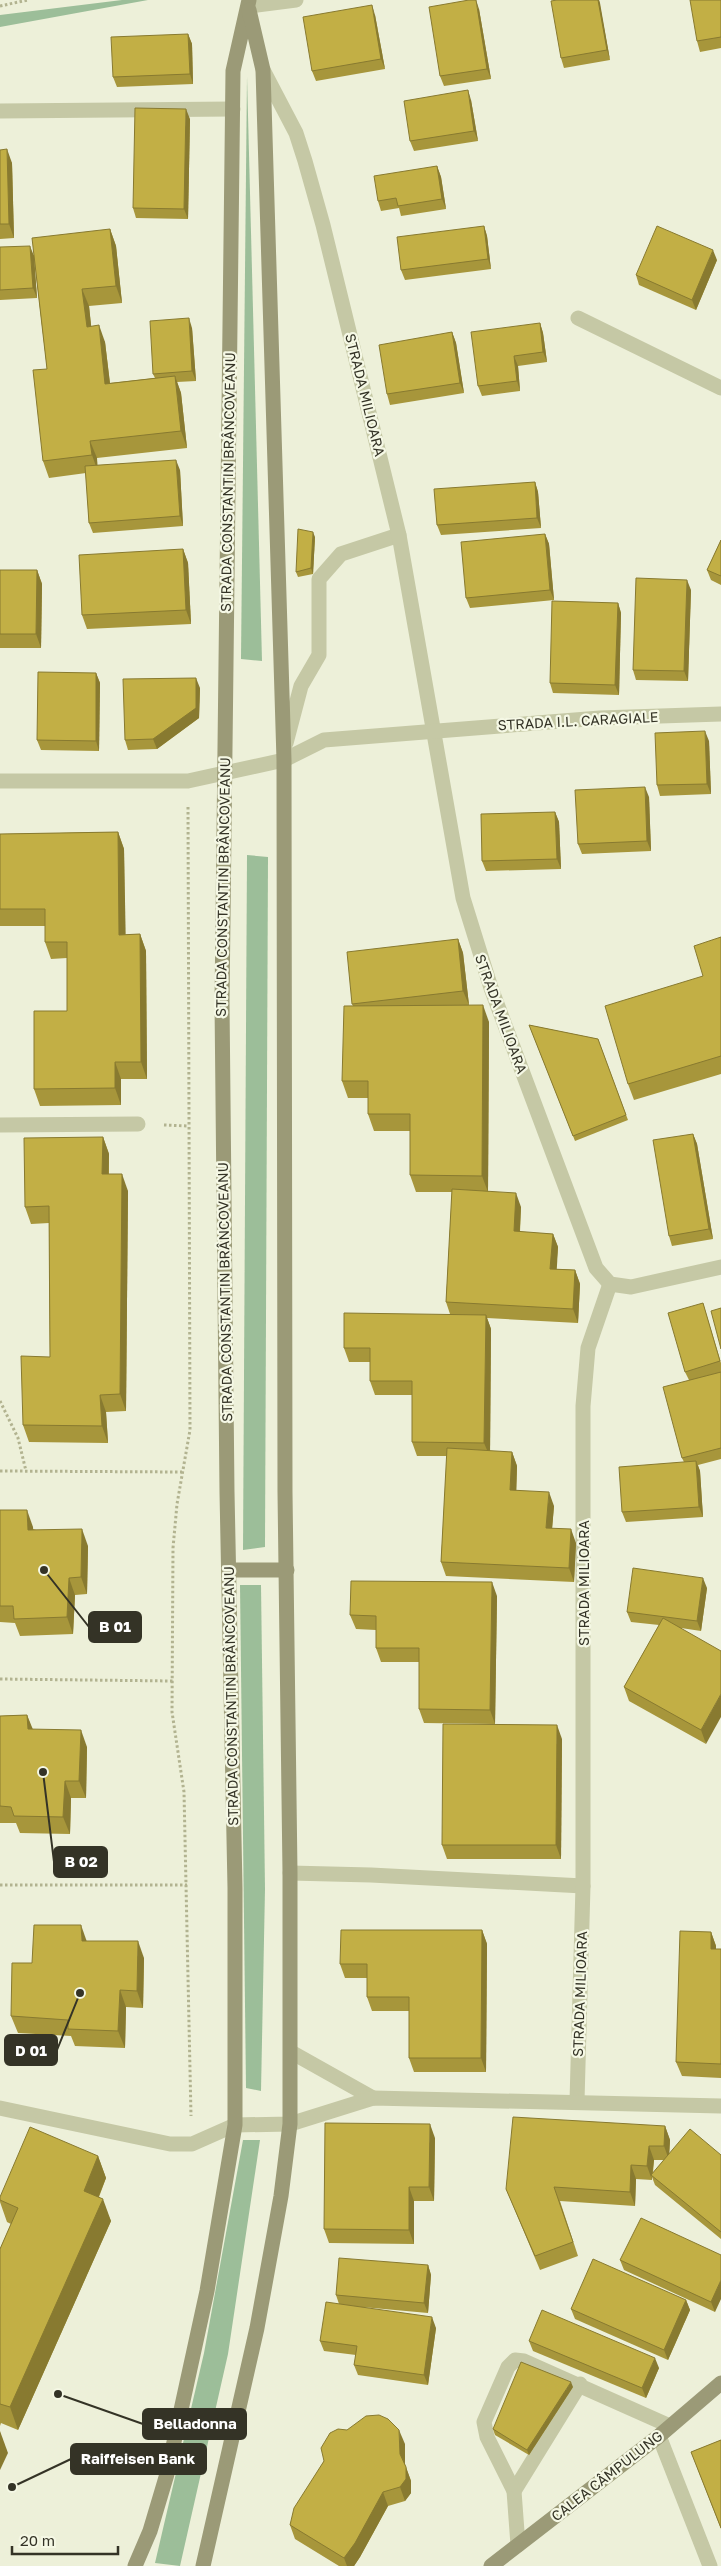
<svg xmlns="http://www.w3.org/2000/svg" width="721" height="2566" font-family="'Golos Text',sans-serif">
<rect width="100%" height="100%" fill="#edf0d9"/>
<g fill="#9cbe99">
<polygon points="122,0 148,0 0,27 0,15"/>
<polygon points="247,76 262,661 241,659"/>
<polygon points="247,855 268,857 265,1547 243,1550"/>
<polygon points="240,1585 261,1585 265,1889 261,2091 246,2088"/>
<polygon points="243,2140 260,2140 228,2354 180,2566 155,2563 204,2353"/>
</g>
<g fill="none" stroke-linecap="round" stroke-linejoin="round">
<g stroke="#b2b390" stroke-width="3" stroke-dasharray="2.5 2.5" stroke-linecap="butt">
<polyline points="0,6 28,0"/>
<polyline points="188,807 190,1430 177,1504 173,1548 172,1712 184,1792 191,2116"/>
<polyline points="164,1125 188,1126"/>
<polyline points="0,1401 18,1438 26,1471"/>
<polyline points="0,1471 182,1472"/>
<polyline points="0,1679 173,1681"/>
<polyline points="0,1885 187,1885"/>
</g>
<g stroke="#c5c8a5" stroke-width="15">
<polyline points="286,743 301,686 319,655 319,579 341,554 399,535"/>
<polyline points="0,1125 138,1124"/>
<polyline points="290,1873 371,1875 583,1886"/>
<polyline points="577,2101 583,1886 583,1406 588,1348 610,1284"/>
<polyline points="514,2491 580,2384"/>
<polyline points="518,2545 514,2491 487,2437 484,2422 508,2367 515,2360 524,2361 670,2426"/>
</g>
<g stroke="#c5c8a5" stroke-width="15">
<polyline points="249,6 296,0"/>
<polyline points="263,70 296,133 305,161 323,225 399,535 463,898 491,988 596,1268 610,1284 631,1287 721,1267"/>
<polyline points="0,111 233,109"/>
<polyline points="578,318 721,388"/>
<polyline points="0,781 188,781 284,760 324,740 600,718 721,714"/>
<polyline points="291,2052 373,2098"/>
<polyline points="0,2108 170,2144 192,2144 235,2125 290,2124 373,2098 721,2106"/>
<polyline points="659,2436 710,2566"/>
</g>
<g stroke="#9b9a77" stroke-width="15">
<polyline points="229,1570 287,1570"/>
<polyline points="135,2566 150,2531 167,2474 207,2291 235,2125 235,1888 227,1492 222,1002 233,71 249,0"/>
<polyline points="203,2566 257,2328 281,2196 290,2124 290,1873 285,1492 284,760 263,70 249,10"/>
<polyline points="491,2566 659,2436 721,2383"/>
</g>
</g>
<g fill="#a7963b" fill-rule="evenodd">
<polygon points="557,0 599,0 610,60 564,68 561,58"/>
<polygon points="721,0 721,48 700,52 697,41"/>
<polygon points="479,9 491,79 444,86 440,76"/>
<polygon points="375,15 385,69 316,81 312,71"/>
<polygon points="188,34 192,44 193,84 117,87 113,77"/>
<polygon points="471,100 478,141 414,151 410,141"/>
<polygon points="190,119 188,219 136,218 133,208"/>
<polygon points="0,150 12,163 14,238 0,239"/>
<polygon points="437,166 441,177 446,209 401,216 399,208 381,211 378,201"/>
<polygon points="484,226 487,236 491,269 405,280 401,270"/>
<polygon points="110,229 116,246 122,303 89,306 91,326 105,342 110,383 155,378 153,374 192,328 196,381 177,382 181,393 187,448 97,458 97,465 180,470 183,526 93,533 89,523 86,473 49,478 43,461 47,369 34,258 37,298 0,300 0,247 34,255"/>
<polygon points="717,260 696,310 639,285 636,275"/>
<polygon points="540,323 543,333 547,362 518,366 520,391 482,396 478,386"/>
<polygon points="452,332 456,343 464,393 390,405 387,394"/>
<polygon points="535,482 538,492 541,528 441,535 437,525"/>
<polygon points="545,534 549,544 554,600 470,608 466,598"/>
<polygon points="315,537 313,574 298,577 296,572"/>
<polygon points="721,540 721,585 711,580 707,570"/>
<polygon points="183,549 188,563 191,624 87,629 82,615"/>
<polygon points="0,570 37,570 42,584 41,648 0,648"/>
<polygon points="691,590 688,681 636,680 633,670"/>
<polygon points="618,603 621,613 619,695 553,693 550,683"/>
<polygon points="96,673 100,683 99,751 41,750 37,740"/>
<polygon points="200,688 199,718 157,749 128,750 125,740"/>
<polygon points="709,741 711,794 660,796 657,785"/>
<polygon points="649,797 651,851 582,854 578,844"/>
<polygon points="555,812 559,822 561,869 486,871 482,861"/>
<polygon points="118,832 124,849 125,935 140,934 146,951 147,1079 121,1079 121,1105 40,1106 34,1089 67,1011 67,958 51,959 45,942 45,926 0,926 0,834"/>
<polygon points="721,937 721,1074 634,1100 628,1084 703,976"/>
<polygon points="458,939 463,953 469,1005 489,1022 488,1191 521,1207 520,1232 553,1234 558,1247 556,1269 575,1270 580,1284 578,1323 487,1318 491,1329 490,1451 512,1452 517,1466 516,1491 554,1506 552,1528 576,1543 574,1582 446,1576 441,1562 447,1456 417,1456 412,1442 412,1395 375,1395 370,1381 370,1362 349,1362 344,1348 450,1314 446,1302 452,1192 416,1192 410,1175 410,1131 374,1131 368,1114 368,1098 348,1098 342,1081 353,1006 352,1004"/>
<polygon points="529,1025 598,1039 628,1120 575,1141"/>
<polygon points="693,1134 697,1144 713,1239 672,1246 669,1236"/>
<polygon points="103,1137 109,1154 109,1174 128,1191 126,1411 106,1412 108,1443 29,1442 23,1425 50,1357 49,1223 31,1224 25,1207"/>
<polygon points="703,1303 721,1363 721,1459 698,1465 700,1471 703,1517 626,1522 622,1512 684,1462 682,1458 689,1380 685,1372"/>
<polygon points="0,1510 33,1527 33,1529 88,1546 87,1594 75,1595 73,1634 20,1636 15,1623 0,1622"/>
<polygon points="707,1588 701,1631 681,1628 706,1744 629,1701 624,1687 659,1625 631,1622 627,1612"/>
<polygon points="497,1596 495,1724 424,1723 419,1709 419,1662 381,1662 376,1648 376,1630 356,1629 350,1615"/>
<polygon points="27,1715 32,1729 87,1747 86,1798 71,1798 70,1834 20,1833 16,1823 0,1823 0,1716"/>
<polygon points="562,1739 561,1859 447,1859 442,1845"/>
<polygon points="482,1930 487,1944 486,2072 414,2072 409,2058 409,2011 372,2011 367,1997 367,1978 345,1978 340,1964"/>
<polygon points="711,1932 716,1946 716,1949 721,1949 721,2078 682,2076 676,2062"/>
<polygon points="87,1941 144,1958 143,2008 126,2007 125,2048 75,2046 71,2036 18,2033 11,2016 32,1963"/>
<path d="M665,2126L670,2140L669,2153L721,2155V2239L655,2185L652,2177V2180L636,2179L635,2206L560,2201L578,2256L540,2270L506,2189ZM654,2160H664L653,2173Z"/>
<polygon points="435,2138 434,2201 414,2201 414,2244 329,2243 324,2229"/>
<polygon points="98,2156 106,2178 99,2197 111,2221 18,2430 1,2423 0,2426 0,2249 11,2224 7,2222 0,2202 0,2197"/>
<polygon points="721,2255 715,2312 624,2270 620,2260"/>
<polygon points="428,2265 431,2275 428,2313 362,2307 436,2328 428,2385 358,2375 354,2365 356,2355 324,2351 320,2341 339,2304 336,2295"/>
<polygon points="686,2300 690,2310 668,2360 575,2319 571,2309"/>
<polygon points="529,2341 659,2368 646,2398 533,2351"/>
<polygon points="573,2387 529,2455 495,2435 493,2429"/>
<polygon points="721,2440 721,2529 691,2452"/>
<polygon points="405,2444 405,2465 411,2481 411,2493 405,2501 388,2506 360,2557 354,2566 339,2566 295,2539 290,2525 324,2461"/>
</g>
<g fill="#887a30">
<polygon points="476,0 479,9 491,79 487,69"/>
<polygon points="598,0 599,0 600,3 610,60 607,50"/>
<polygon points="372,5 375,15 385,69 381,59"/>
<polygon points="188,34 192,44 193,84 190,74"/>
<polygon points="468,90 471,100 478,141 474,131"/>
<polygon points="186,109 190,119 188,219 184,209"/>
<polygon points="7,149 12,163 14,238 9,224"/>
<polygon points="437,166 441,177 446,209 442,199"/>
<polygon points="484,226 487,236 491,269 488,259"/>
<polygon points="110,229 116,246 122,303 116,286"/>
<polygon points="30,246 34,256 37,298 33,288"/>
<polygon points="713,250 717,260 696,310 692,300"/>
<polygon points="82,289 89,306 93,343 87,327"/>
<polygon points="189,318 192,328 196,381 192,371"/>
<polygon points="540,323 543,333 547,362 543,352"/>
<polygon points="99,325 105,342 112,401 105,384"/>
<polygon points="452,332 456,343 464,393 460,383"/>
<polygon points="514,356 518,366 520,391 517,381"/>
<polygon points="175,376 181,393 187,448 181,431"/>
<polygon points="90,441 97,458 98,472 92,455"/>
<polygon points="176,460 180,470 183,526 180,516"/>
<polygon points="535,482 538,492 541,528 537,518"/>
<polygon points="313,532 315,537 313,574 311,568"/>
<polygon points="545,534 549,544 554,600 550,590"/>
<polygon points="183,549 188,563 191,624 186,610"/>
<polygon points="37,570 42,584 41,648 36,634"/>
<polygon points="687,580 691,590 688,681 684,671"/>
<polygon points="618,603 621,613 619,695 615,685"/>
<polygon points="96,673 100,683 99,751 96,741"/>
<polygon points="196,678 200,688 199,718 157,749 153,739"/>
<polygon points="705,731 709,741 711,794 707,784"/>
<polygon points="645,787 649,797 651,851 647,841"/>
<polygon points="555,812 559,822 561,869 557,859"/>
<polygon points="118,832 124,849 126,952 119,935"/>
<polygon points="140,934 146,951 147,1079 141,1062"/>
<polygon points="458,939 463,953 469,1005 463,991"/>
<polygon points="483,1005 489,1022 488,1192 482,1176"/>
<polygon points="115,1062 121,1079 121,1105 115,1088"/>
<polygon points="693,1134 697,1144 713,1239 709,1229"/>
<polygon points="103,1137 109,1154 108,1191 102,1174"/>
<polygon points="122,1174 128,1191 126,1411 120,1394"/>
<polygon points="516,1193 521,1207 519,1245 514,1231"/>
<polygon points="553,1234 558,1247 556,1283 550,1269"/>
<polygon points="575,1270 580,1284 578,1323 573,1309"/>
<polygon points="486,1315 491,1329 490,1457 484,1443"/>
<polygon points="100,1395 106,1412 108,1443 102,1426"/>
<polygon points="512,1452 517,1466 516,1504 510,1490"/>
<polygon points="696,1461 700,1471 703,1517 699,1507"/>
<polygon points="549,1492 554,1506 551,1542 546,1528"/>
<polygon points="27,1510 33,1527 34,1546 28,1530"/>
<polygon points="82,1529 88,1546 87,1594 81,1577"/>
<polygon points="571,1529 576,1543 574,1582 569,1568"/>
<polygon points="69,1578 75,1595 73,1634 67,1617"/>
<polygon points="703,1578 707,1588 701,1631 697,1621"/>
<polygon points="492,1582 497,1596 495,1724 490,1710"/>
<polygon points="721,1694 721,1717 706,1744 701,1730"/>
<polygon points="27,1715 34,1732 28,1729"/>
<polygon points="557,1725 562,1739 561,1859 556,1845"/>
<polygon points="81,1730 87,1747 86,1798 79,1781"/>
<polygon points="65,1781 71,1798 70,1834 63,1817"/>
<polygon points="81,1925 87,1942 82,1941"/>
<polygon points="482,1930 487,1944 486,2072 481,2058"/>
<polygon points="711,1932 716,1946 716,1963 711,1949"/>
<polygon points="138,1941 144,1958 143,2008 137,1991"/>
<polygon points="120,1990 126,2007 125,2048 118,2031"/>
<polygon points="430,2124 435,2138 434,2201 429,2187"/>
<polygon points="665,2126 670,2140 669,2160 664,2146"/>
<polygon points="649,2146 654,2160 652,2176 651,2175 652,2180 647,2166"/>
<polygon points="98,2156 106,2178 92,2213 84,2191"/>
<polygon points="631,2165 636,2179 635,2206 630,2192"/>
<polygon points="409,2187 414,2201 414,2244 409,2230"/>
<polygon points="103,2199 111,2221 18,2430 10,2407"/>
<polygon points="428,2265 431,2275 428,2313 424,2303"/>
<polygon points="721,2280 721,2299 715,2312 711,2302"/>
<polygon points="686,2300 690,2310 668,2360 664,2350"/>
<polygon points="432,2317 436,2328 428,2385 424,2375"/>
<polygon points="655,2358 659,2368 646,2398 642,2388"/>
<polygon points="571,2382 573,2387 529,2455 527,2450"/>
<polygon points="399,2430 405,2444 405,2468 400,2454"/>
<polygon points="0,2431 8,2453 0,2470"/>
<polygon points="406,2467 411,2481 411,2493 405,2501 400,2487"/>
<polygon points="383,2492 388,2506 360,2557 354,2566 347,2566 344,2558"/>
</g>
<g fill="#c2af45" stroke="#887a30">
<polygon points="469,0 476,0 487,69 440,76 429,7"/>
<polygon points="557,0 598,0 607,50 561,58 551,1"/>
<polygon points="690,0 721,0 721,37 697,41"/>
<polygon points="372,5 381,59 312,71 303,17"/>
<polygon points="188,34 190,74 113,77 111,37"/>
<polygon points="468,90 474,131 410,141 404,101"/>
<polygon points="135,108 186,109 184,209 133,208"/>
<polygon points="7,149 9,224 0,224 0,150"/>
<polygon points="437,166 442,199 398,206 396,198 378,201 374,176"/>
<polygon points="484,226 488,259 401,270 397,237"/>
<polygon points="657,226 713,250 692,300 636,275"/>
<polygon points="110,229 116,286 82,289 87,327 99,325 105,384 175,376 181,431 90,441 92,455 43,461 33,370 47,369 32,238"/>
<polygon points="30,246 33,288 0,290 0,247"/>
<polygon points="189,318 192,371 153,374 150,321"/>
<polygon points="540,323 543,352 514,356 517,381 478,386 471,332"/>
<polygon points="452,332 460,383 387,394 379,345"/>
<polygon points="176,460 180,516 89,523 85,466"/>
<polygon points="535,482 537,518 437,525 434,489"/>
<polygon points="298,529 313,532 311,568 296,572"/>
<polygon points="545,534 550,590 466,598 461,542"/>
<polygon points="721,540 721,576 707,570"/>
<polygon points="183,549 186,610 82,615 79,555"/>
<polygon points="0,570 37,570 36,634 0,634"/>
<polygon points="636,578 687,580 684,671 633,670"/>
<polygon points="552,601 618,603 615,685 550,683"/>
<polygon points="38,672 96,673 96,741 37,740"/>
<polygon points="196,678 196,708 153,739 125,740 123,679"/>
<polygon points="705,731 707,784 657,785 655,733"/>
<polygon points="645,787 647,841 578,844 575,790"/>
<polygon points="555,812 557,859 482,861 481,814"/>
<polygon points="118,832 119,935 140,934 141,1062 115,1062 115,1088 34,1089 34,1011 67,1011 67,942 45,942 45,909 0,909 0,834"/>
<polygon points="721,937 721,1056 628,1084 605,1006 703,976 694,946"/>
<polygon points="458,939 463,991 352,1004 347,952"/>
<polygon points="483,1005 482,1176 410,1175 410,1114 368,1114 368,1081 342,1081 344,1006"/>
<polygon points="529,1025 598,1039 626,1115 573,1136"/>
<polygon points="693,1134 709,1229 669,1236 653,1140"/>
<polygon points="103,1137 102,1174 122,1174 120,1394 100,1395 102,1426 23,1425 21,1356 50,1357 49,1206 25,1207 24,1138"/>
<polygon points="452,1189 516,1193 514,1231 553,1234 550,1269 575,1270 573,1309 446,1302"/>
<polygon points="703,1303 720,1361 685,1372 668,1313"/>
<polygon points="721,1308 721,1349 711,1311"/>
<polygon points="344,1313 486,1315 484,1443 412,1442 412,1381 370,1381 370,1348 344,1348"/>
<polygon points="721,1372 721,1448 682,1458 663,1387"/>
<polygon points="447,1448 512,1452 510,1490 549,1492 546,1528 571,1529 569,1568 441,1562"/>
<polygon points="696,1461 699,1507 622,1512 619,1467"/>
<polygon points="0,1510 27,1510 28,1530 82,1529 81,1577 69,1578 67,1617 14,1619 13,1606 0,1606"/>
<polygon points="633,1568 703,1578 697,1621 627,1612"/>
<polygon points="351,1581 492,1582 490,1710 419,1709 419,1648 376,1648 376,1616 350,1615"/>
<polygon points="663,1618 721,1651 721,1694 701,1730 624,1687"/>
<polygon points="27,1715 28,1729 81,1730 79,1781 65,1781 63,1817 14,1816 11,1807 0,1806 0,1716"/>
<polygon points="443,1724 557,1725 556,1845 442,1845"/>
<polygon points="34,1925 81,1925 82,1941 138,1941 137,1991 120,1990 118,2031 68,2029 68,2020 11,2016 12,1963 32,1963"/>
<polygon points="341,1930 482,1930 481,2058 409,2058 409,1997 367,1997 367,1964 340,1964"/>
<polygon points="680,1931 711,1932 711,1949 721,1949 721,2064 676,2062"/>
<polygon points="513,2117 665,2126 664,2146 649,2146 647,2166 631,2165 630,2192 554,2187 573,2242 535,2256 506,2189"/>
<polygon points="325,2123 430,2124 429,2187 409,2187 409,2230 324,2229"/>
<polygon points="30,2127 98,2156 84,2191 103,2199 10,2407 0,2404 0,2249 18,2208 0,2200 0,2197"/>
<polygon points="690,2129 721,2155 721,2232 651,2175"/>
<polygon points="641,2218 721,2255 721,2280 711,2302 620,2260"/>
<polygon points="339,2258 428,2265 424,2303 336,2295"/>
<polygon points="593,2259 686,2300 664,2350 571,2309"/>
<polygon points="326,2302 432,2317 424,2375 354,2365 357,2346 320,2341"/>
<polygon points="542,2310 655,2358 642,2388 529,2341"/>
<polygon points="521,2362 571,2382 527,2450 493,2429"/>
<polygon points="379,2415 388,2419 399,2430 400,2454 406,2467 406,2479 400,2487 383,2492 355,2543 344,2558 290,2525 294,2508 324,2461 321,2448 330,2433 338,2429 347,2430 366,2416"/>
<polygon points="721,2440 721,2528 691,2452"/>
</g>
<g text-anchor="middle" stroke-width="4.5" stroke-linejoin="round" paint-order="stroke">
<g font-size="14" fill="#343326" stroke="#f5f8e5">
<text transform="translate(365 395) rotate(76)" y="5">STRADA MILIOARA</text>
<text transform="translate(228 482) rotate(-89)" y="5">STRADA CONSTANTIN BRÂNCOVEANU</text>
<text transform="translate(578 721) rotate(-3)" y="5">STRADA I.L. CARAGIALE</text>
<text transform="translate(223 887) rotate(-89)" y="5">STRADA CONSTANTIN BRÂNCOVEANU</text>
<text transform="translate(501 1014) rotate(70)" y="5">STRADA MILIOARA</text>
<text transform="translate(225 1292) rotate(-91)" y="5">STRADA CONSTANTIN BRÂNCOVEANU</text>
<text transform="translate(584 1583) rotate(-90)" y="5">STRADA MILIOARA</text>
<text transform="translate(231 1696) rotate(-91)" y="5">STRADA CONSTANTIN BRÂNCOVEANU</text>
<text transform="translate(580 1994) rotate(-88)" y="5">STRADA MILIOARA</text>
<text transform="translate(607 2476) rotate(-38)" y="5">CALEA CÂMPULUNG</text>
</g>
</g>
<path fill="none" stroke="#343326" stroke-width="2" d="M44 1570L89 1627M43 1772L54 1862M80 1993L57 2050M58 2394L143 2424M12 2487L71 2459"/>
<g fill="#343326" stroke="#f5f8e5" stroke-width="2">
<circle cx="44" cy="1570" r="5"/>
<circle cx="43" cy="1772" r="5"/>
<circle cx="80" cy="1993" r="5"/>
<circle cx="58" cy="2394" r="5"/>
<circle cx="12" cy="2487" r="5"/>
</g>
<g fill="#343326" stroke="#343326" stroke-width="2">
<rect x="89" y="1612" width="52" height="30" rx="5"/>
<rect x="54" y="1847" width="53" height="30" rx="5"/>
<rect x="5" y="2035" width="52" height="30" rx="5"/>
<rect x="143" y="2409" width="103" height="30" rx="5"/>
<rect x="71" y="2444" width="135" height="30" rx="5"/>
</g>
<g font-size="15" text-anchor="middle" font-weight="bold" fill="#fff">
<text x="115" y="1632">B 01</text>
<text x="81" y="1867">B 02</text>
<text x="31" y="2056">D 01</text>
<text x="195" y="2429">Belladonna</text>
<text x="138" y="2464">Raiffeisen Bank</text>
</g>
<path d="M12 2546v8h106v-8" fill="none" stroke="#343326" stroke-width="2.5"/>
<text x="20" y="2546" font-size="15" fill="#343326" stroke="#f5f8e5" stroke-width="4" paint-order="stroke">20 m</text>
</svg>
